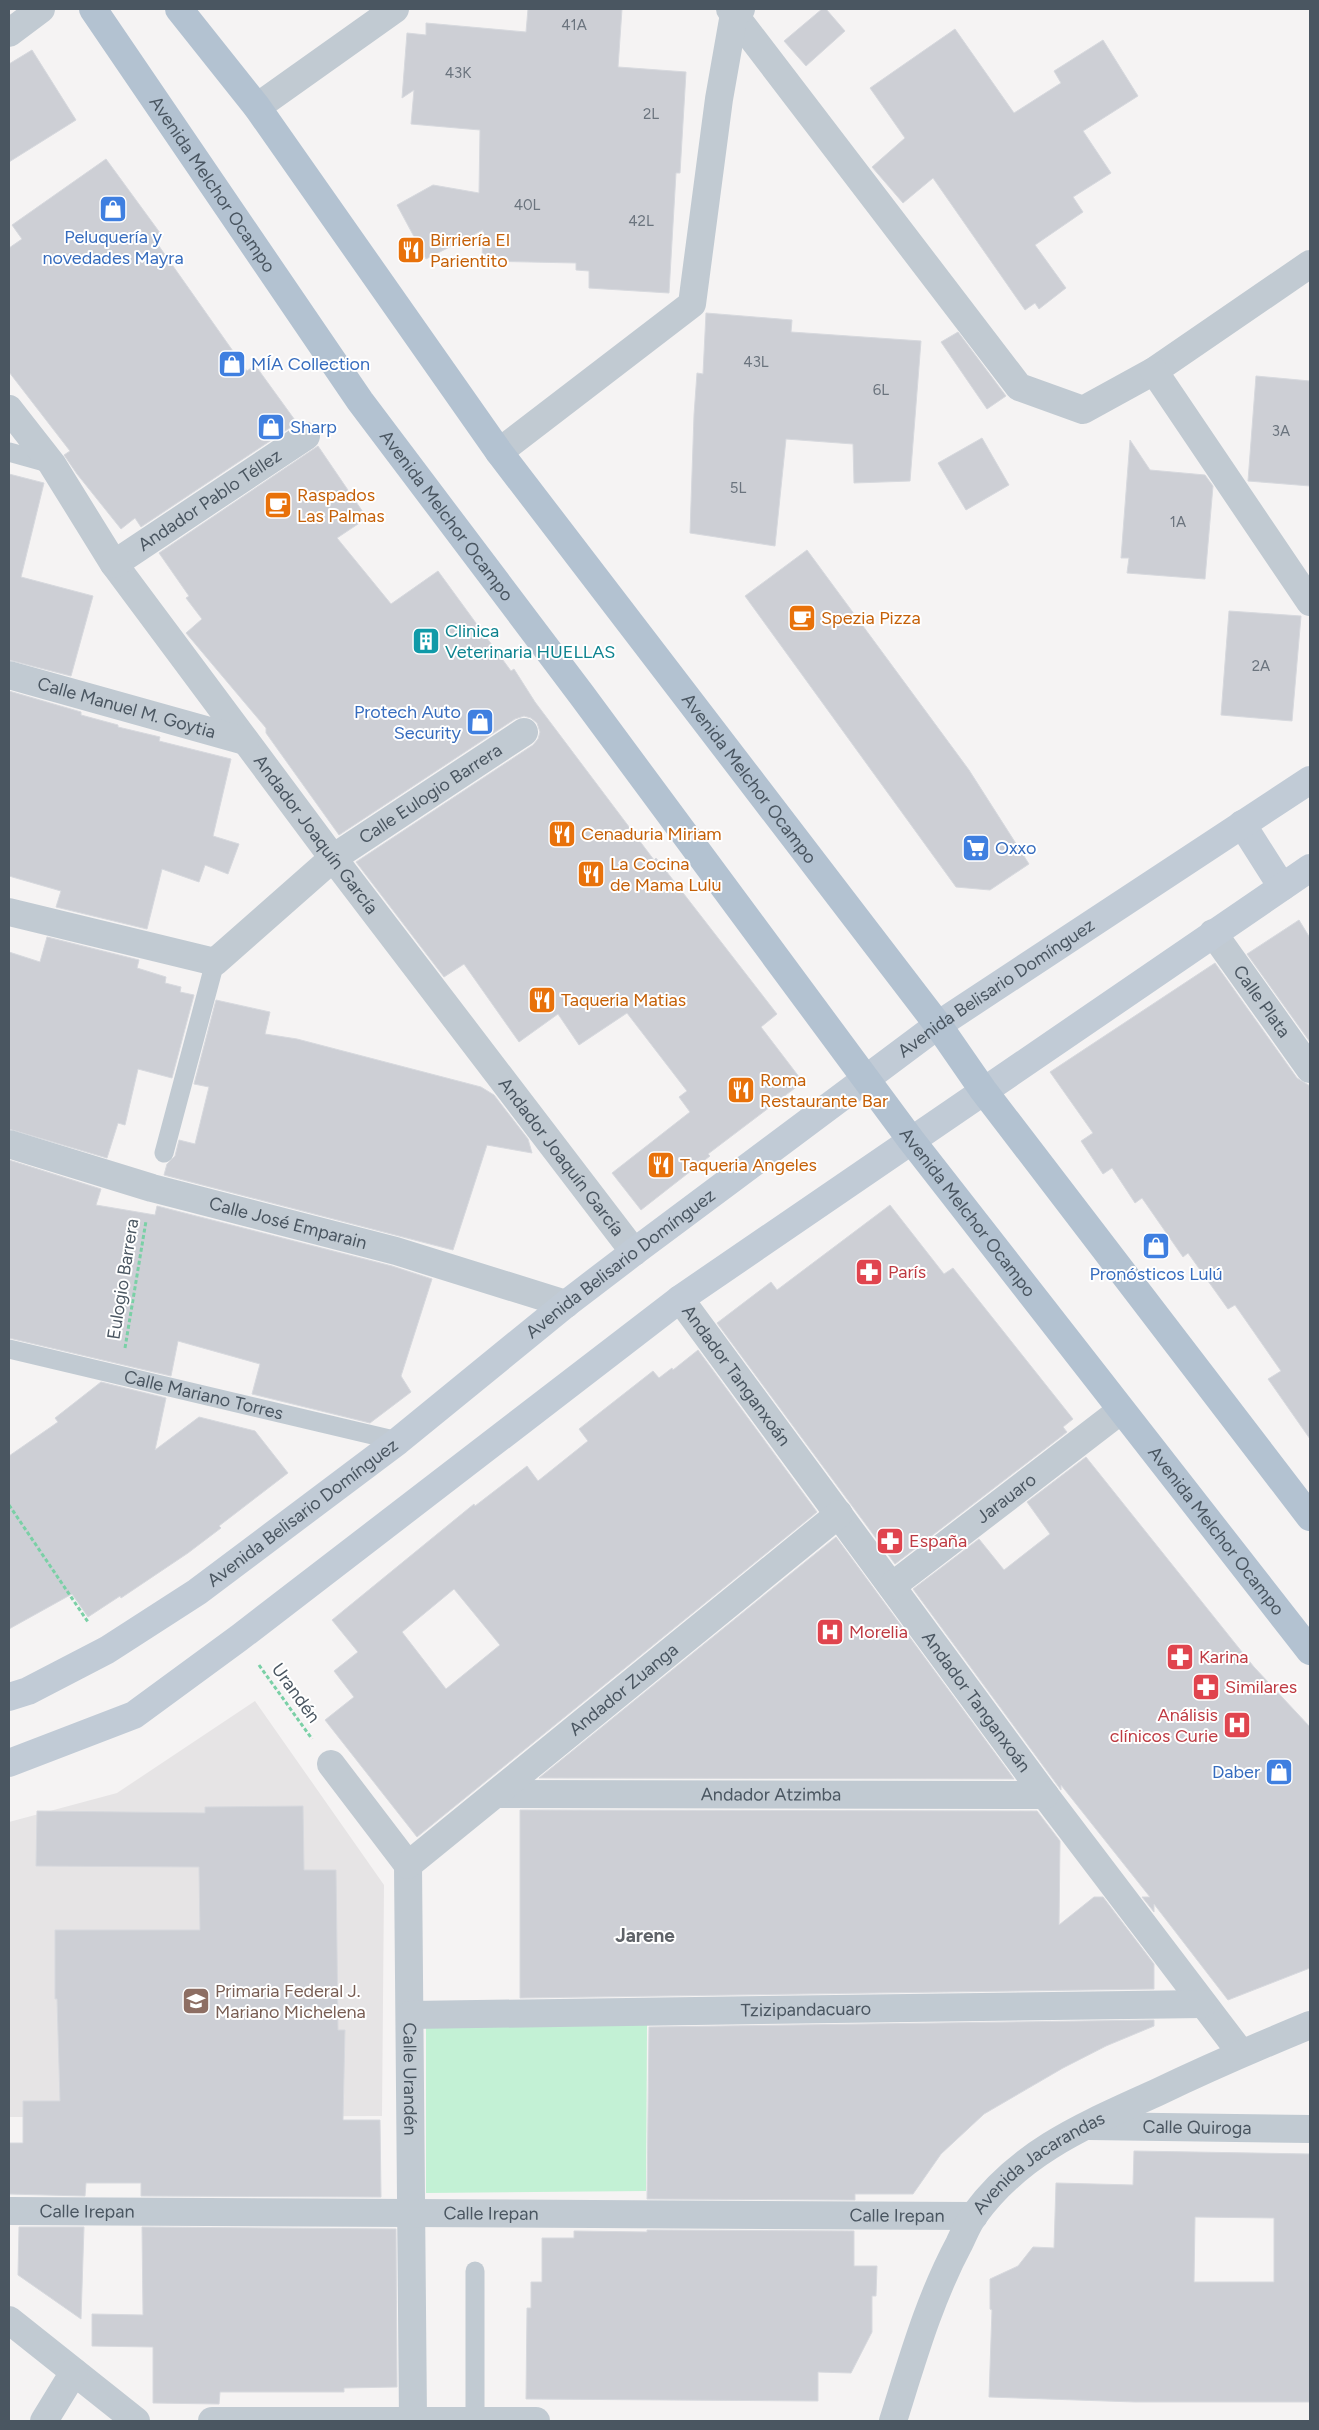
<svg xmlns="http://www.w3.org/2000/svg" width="1319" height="2430" font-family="Figtree,sans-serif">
<rect width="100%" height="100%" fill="#f5f3f3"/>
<polygon fill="#e6e4e5" points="255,1701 384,1885 382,2116 9,2117 9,1822 117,1793"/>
<polygon fill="#c3f1d5" points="647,2025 646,2191 426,2193 426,2026"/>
<g fill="#cdcfd5" stroke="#d7d9de" fill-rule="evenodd">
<polygon points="528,9 622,9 618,67 686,72 680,173 676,173 669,293 589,288 589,271 576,270 576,263 482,261 483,230 426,259 397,205 433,185 479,193 480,130 411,124 414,90 402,98 407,33 426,35 426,23 526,32"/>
<polygon points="822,9 826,9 845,31 806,66 784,41"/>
<polygon points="955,29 1014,113 1061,83 1054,71 1103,40 1138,96 1083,131 1111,173 1073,197 1083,212 1035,245 1066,288 1039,309 1035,303 1025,310 933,178 903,203 872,167 905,138 870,88"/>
<polygon points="32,50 76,120 9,162 9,64"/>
<polygon points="106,159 163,237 154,239 247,371 255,365 297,423 141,527 135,518 121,529 77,474 64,455 70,451 9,372 9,248 22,239 12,225"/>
<polygon points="706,313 792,320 791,332 921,341 910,481 854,483 853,444 786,439 775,546 690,533 694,415 697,373 703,374"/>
<polygon points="958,332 1006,396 987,409 941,342"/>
<polygon points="1256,376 1310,381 1310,486 1248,481"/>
<polygon points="982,438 1009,485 966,510 938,463"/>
<polygon points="1130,440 1150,470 1205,475 1213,486 1205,579 1127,573 1129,558 1121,558"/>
<polygon points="318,446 367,518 337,538 391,604 438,571 511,671 514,669 535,702 654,860 656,858 777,1014 761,1027 803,1082 708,1154 710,1156 641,1210 612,1173 690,1112 679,1097 687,1091 627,1013 579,1045 558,1014 519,1042 464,964 444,977 356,862 533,745 538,739 540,732 537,723 531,718 524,716 515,719 339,835 266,733 266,728 186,633 202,619 186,598 189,596 159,553"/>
<polygon points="9,474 44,483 21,577 93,596 71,676 9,660"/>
<polygon points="807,550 969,770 1029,864 990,890 956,887 745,596"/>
<polygon points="1229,611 1301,616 1292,721 1221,715"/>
<polygon points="9,691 81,712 81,715 118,725 118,727 160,737 159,741 231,759 213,836 239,844 228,874 205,865 199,882 162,869 147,929 56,907 61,891 9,876"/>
<polygon points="1299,920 1310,938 1310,1042 1247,954"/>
<polygon points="47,937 139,960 137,968 166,977 165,983 181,987 180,992 194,995 172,1078 138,1069 125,1125 118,1123 107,1158 9,1129 9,952 40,962"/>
<polygon points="1215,963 1297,1078 1310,1086 1310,1439 1268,1379 1281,1371 1235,1305 1228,1309 1188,1253 1183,1257 1142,1198 1135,1203 1112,1168 1103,1174 1081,1141 1093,1133 1050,1072"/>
<polygon points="216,1000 270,1012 265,1034 297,1039 481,1087 494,1095 528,1139 532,1153 487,1145 453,1250 164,1175 167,1164 175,1156 179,1140 195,1144 209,1087 194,1084"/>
<polygon points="9,1160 101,1189 96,1205 155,1215 157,1206 392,1266 432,1279 401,1376 411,1392 370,1423 252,1394 260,1364 178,1341 171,1376 9,1338"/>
<polygon points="890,1205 944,1274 953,1268 1073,1419 1063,1427 1067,1432 895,1564 717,1323 771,1282 777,1290"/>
<path d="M698,1350L817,1512L417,1837L325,1720L354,1697L334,1671L358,1652L332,1620L474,1504L475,1506L527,1466L538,1481L588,1441L579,1429L653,1371L659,1378L672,1368L673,1370ZM454,1589L500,1645L446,1689L402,1632Z"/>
<polygon points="101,1382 166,1398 155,1450 199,1417 255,1431 288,1473 219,1526 221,1528 188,1553 121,1598 120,1596 88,1617 72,1594 9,1629 9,1456 58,1422 55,1418"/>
<polygon points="1086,1457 1254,1667 1310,1727 1310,1968 1228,2000 1154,1904 1154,1912 1142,1897 1150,1897 1061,1785 1061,1790 913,1589 979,1539 1004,1570 1050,1534 1027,1502"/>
<polygon points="836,1537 1014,1779 539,1778"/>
<polygon points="303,1806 304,1870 336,1870 338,2030 345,2030 343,2120 380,2120 381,2197 141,2196 141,2183 86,2183 85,2196 9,2194 9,2143 23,2143 23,2101 60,2101 57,1999 55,1999 55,1930 200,1930 199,1867 36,1866 37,1811 205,1813 205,1807"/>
<polygon points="520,1810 1037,1811 1060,1841 1059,1925 1094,1897 1103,1897 1154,1964 1154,1989 520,1998"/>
<polygon points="1154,2020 1154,2026 1106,2046 1063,2068 984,2114 941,2154 913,2194 855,2194 855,2200 647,2199 649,2027"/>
<path d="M1134,2151L1310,2154V2402H1135L989,2397L992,2310L990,2309V2279L1018,2266L1033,2247L1054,2248L1056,2183L1133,2185ZM1195,2217L1274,2218V2282H1194Z"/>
<polygon points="19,2227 84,2227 81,2319 18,2275"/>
<polygon points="142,2227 396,2229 397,2387 344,2388 344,2392 220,2392 219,2404 153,2403 153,2347 92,2346 92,2314 143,2315"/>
<polygon points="647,2230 854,2231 854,2266 877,2266 876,2296 872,2296 872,2332 851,2373 818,2372 818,2401 526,2399 527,2308 531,2308 531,2282 542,2282 542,2238 574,2238 574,2231 647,2232"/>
</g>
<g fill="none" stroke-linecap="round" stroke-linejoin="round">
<g stroke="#7ad0a6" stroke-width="3" stroke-dasharray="4 2.5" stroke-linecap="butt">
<polyline points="125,1348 146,1221"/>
<polyline points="9,1505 88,1622"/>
<polyline points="259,1665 312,1739"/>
</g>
<g stroke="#c1cad2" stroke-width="19">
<polyline points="9,452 52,464"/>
<polyline points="164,1153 215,962"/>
<path id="s1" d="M9,1349L398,1441"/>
<polyline points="475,2421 475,2271"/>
</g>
<g stroke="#c1cad2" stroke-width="28">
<polyline points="730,9 1019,387 1083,410 1154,371 1310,264"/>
<polyline points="9,33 41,9"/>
<polyline points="257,107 395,9"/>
<polyline points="1154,371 1310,602"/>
<path id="s2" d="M9,409L52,464L114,564L333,858L634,1252"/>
<polyline points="499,452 692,304 719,99 734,14 741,9"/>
<path id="s3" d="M114,564L306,436"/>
<path id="s4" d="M9,675L245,741"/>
<path id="s5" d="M9,912L215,962L333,858L524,732"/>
<path id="s6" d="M1213,933L1310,1069"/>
<path id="s7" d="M9,1144L152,1188L396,1251L566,1304"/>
<path id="s8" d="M680,1299L1045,1795L1241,2053"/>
<path id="s9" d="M892,1586L1120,1411"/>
<path id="s10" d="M331,1764L408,1865L413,2420"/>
<path id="s11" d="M496,1794L1045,1795"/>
<path id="s12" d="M408,1865L839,1514"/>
<path id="s13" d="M410,2015L1203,2004"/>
<path id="s14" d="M1089,2126L1310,2129"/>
<path id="s15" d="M9,2211L974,2216"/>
<polyline points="9,2320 136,2421"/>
<polyline points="44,2421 74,2372"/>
<polyline points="212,2421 536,2421"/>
<path id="s16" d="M893,2421C912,2361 929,2300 959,2244C964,2234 968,2223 975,2214C1022,2150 1088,2124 1158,2092C1208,2068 1259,2046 1310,2025"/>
</g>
<g stroke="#c1cbd6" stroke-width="28">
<polyline points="1242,824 1282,887"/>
<path id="s17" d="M9,1697L28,1691L107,1650L197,1592L398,1441L566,1304L634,1252L938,1025L1310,780"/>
<polyline points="9,1763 134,1715 239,1638 680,1299 1310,868"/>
</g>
<g stroke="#b3c2d1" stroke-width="28">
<path id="s18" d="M93,9L360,401L581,694L911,1140L1310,1651"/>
<path id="s19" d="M179,9L257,107L499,452L938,1025L983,1090L1310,1517"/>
</g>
</g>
<defs>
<g id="shop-square" transform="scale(1.4375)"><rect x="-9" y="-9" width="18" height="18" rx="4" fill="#3f7fe0" stroke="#fff"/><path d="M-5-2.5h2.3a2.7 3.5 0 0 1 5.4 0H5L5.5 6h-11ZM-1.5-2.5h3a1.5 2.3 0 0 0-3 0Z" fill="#fff"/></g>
<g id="restaurant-square" transform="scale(1.4375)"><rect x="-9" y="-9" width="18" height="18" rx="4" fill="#e8710a" stroke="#fff"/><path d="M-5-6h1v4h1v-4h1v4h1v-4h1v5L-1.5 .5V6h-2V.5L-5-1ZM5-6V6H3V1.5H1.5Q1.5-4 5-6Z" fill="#fff"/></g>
<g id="cafe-square" transform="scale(1.4375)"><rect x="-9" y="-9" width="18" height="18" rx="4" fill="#e8710a" stroke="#fff"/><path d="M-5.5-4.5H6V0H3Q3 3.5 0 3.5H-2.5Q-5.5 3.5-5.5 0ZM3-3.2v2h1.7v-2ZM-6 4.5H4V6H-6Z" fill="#fff"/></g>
<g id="building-square" transform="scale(1.4375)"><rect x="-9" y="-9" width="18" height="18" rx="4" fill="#0f9aa8" stroke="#fff"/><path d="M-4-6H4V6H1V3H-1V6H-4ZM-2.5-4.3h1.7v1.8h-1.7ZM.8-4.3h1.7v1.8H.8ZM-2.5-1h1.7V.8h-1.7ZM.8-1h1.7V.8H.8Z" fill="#fff"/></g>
<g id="supermarket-square" transform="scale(1.4375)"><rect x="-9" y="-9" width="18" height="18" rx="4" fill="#3f7fe0" stroke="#fff"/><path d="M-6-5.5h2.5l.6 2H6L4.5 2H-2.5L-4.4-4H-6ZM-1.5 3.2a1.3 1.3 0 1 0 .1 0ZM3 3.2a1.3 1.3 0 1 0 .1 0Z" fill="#fff"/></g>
<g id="pharmacy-square" transform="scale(1.4375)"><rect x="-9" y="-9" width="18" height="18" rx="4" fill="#e0444e" stroke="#fff"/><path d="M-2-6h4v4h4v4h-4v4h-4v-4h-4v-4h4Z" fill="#fff"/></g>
<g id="hospital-square" transform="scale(1.4375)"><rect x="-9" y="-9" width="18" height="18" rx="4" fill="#e0444e" stroke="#fff"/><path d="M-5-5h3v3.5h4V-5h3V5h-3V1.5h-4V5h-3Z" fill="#fff"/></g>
<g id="school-square" transform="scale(1.4375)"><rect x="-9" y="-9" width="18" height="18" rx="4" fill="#8d6e63" stroke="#fff"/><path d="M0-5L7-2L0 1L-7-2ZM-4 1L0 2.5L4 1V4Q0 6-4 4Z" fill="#fff"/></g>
</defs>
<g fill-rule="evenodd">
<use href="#shop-square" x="113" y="209"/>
<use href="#restaurant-square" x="411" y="250"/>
<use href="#shop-square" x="232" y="364"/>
<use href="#shop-square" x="271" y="427"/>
<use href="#cafe-square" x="278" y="505"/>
<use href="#cafe-square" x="802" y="618"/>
<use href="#building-square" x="426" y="641"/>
<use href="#shop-square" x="480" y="722"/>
<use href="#restaurant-square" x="562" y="834"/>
<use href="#supermarket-square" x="976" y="848"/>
<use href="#restaurant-square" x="591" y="874"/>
<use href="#restaurant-square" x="542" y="1000"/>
<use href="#restaurant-square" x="741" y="1090"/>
<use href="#restaurant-square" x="661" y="1165"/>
<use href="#shop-square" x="1156" y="1246"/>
<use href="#pharmacy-square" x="869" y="1272"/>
<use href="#pharmacy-square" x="890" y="1541"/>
<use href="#hospital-square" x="830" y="1632"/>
<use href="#pharmacy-square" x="1180" y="1657"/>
<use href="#pharmacy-square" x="1206" y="1687"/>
<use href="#hospital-square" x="1237" y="1725"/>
<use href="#shop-square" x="1279" y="1772"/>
<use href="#school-square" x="196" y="2001"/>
</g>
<g text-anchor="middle" stroke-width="4" stroke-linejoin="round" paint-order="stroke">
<g font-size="15" fill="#6b747e">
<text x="574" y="30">41A</text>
<text x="458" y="78">43K</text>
<text x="651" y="119">2L</text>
<text x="527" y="210">40L</text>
<text x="641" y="226">42L</text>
<text x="756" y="367">43L</text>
<text x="881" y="395">6L</text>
<text x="1281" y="436">3A</text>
<text x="738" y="493">5L</text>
<text x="1178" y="527">1A</text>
<text x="1261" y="671">2A</text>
</g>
<g font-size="18" fill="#4a5661" stroke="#fff">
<text dy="6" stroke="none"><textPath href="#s18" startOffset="212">Avenida Melchor Ocampo</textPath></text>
<text dy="6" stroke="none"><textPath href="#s3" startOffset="115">Andador Pablo Téllez</textPath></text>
<text dy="6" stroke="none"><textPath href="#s18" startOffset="618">Avenida Melchor Ocampo</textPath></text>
<text dy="6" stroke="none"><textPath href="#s4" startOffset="122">Calle Manuel M. Goytia</textPath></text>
<text dy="6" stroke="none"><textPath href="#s19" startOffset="958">Avenida Melchor Ocampo</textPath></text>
<text dy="6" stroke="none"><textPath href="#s5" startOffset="486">Calle Eulogio Barrera</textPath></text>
<text dy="6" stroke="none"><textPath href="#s2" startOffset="525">Andador Joaquín García</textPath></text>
<text dy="6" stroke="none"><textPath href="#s17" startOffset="1218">Avenida Belisario Domínguez</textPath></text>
<text dy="6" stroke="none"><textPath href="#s6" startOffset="84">Calle Plata</textPath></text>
<text dy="6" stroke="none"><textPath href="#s2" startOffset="930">Andador Joaquín García</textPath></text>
<text dy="6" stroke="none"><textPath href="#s18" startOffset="1488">Avenida Melchor Ocampo</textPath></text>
<text dy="6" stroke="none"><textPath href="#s7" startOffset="290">Calle José Emparain</textPath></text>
<text dy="6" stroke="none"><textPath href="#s17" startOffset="752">Avenida Belisario Domínguez</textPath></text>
<text transform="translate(123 1279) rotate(-81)" y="6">Eulogio Barrera</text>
<text dy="6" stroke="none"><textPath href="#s8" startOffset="95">Andador Tanganxoán</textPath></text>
<text dy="6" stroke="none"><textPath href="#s1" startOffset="200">Calle Mariano Torres</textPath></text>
<text dy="6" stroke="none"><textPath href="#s9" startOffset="144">Jarauaro</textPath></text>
<text dy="6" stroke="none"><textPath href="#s17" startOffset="348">Avenida Belisario Domínguez</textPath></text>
<text dy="6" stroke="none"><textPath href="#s18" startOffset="1892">Avenida Melchor Ocampo</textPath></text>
<text dy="6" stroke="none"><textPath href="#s12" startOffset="278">Andador Zuanga</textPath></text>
<text transform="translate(296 1693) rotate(54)" y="6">Urandén</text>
<text dy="6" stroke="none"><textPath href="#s8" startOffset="500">Andador Tanganxoán</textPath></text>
<text dy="6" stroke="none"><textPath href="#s11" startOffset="275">Andador Atzimba</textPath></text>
<text dy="6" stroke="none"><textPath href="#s13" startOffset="396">Tzizipandacuaro</textPath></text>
<text dy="6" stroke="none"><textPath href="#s10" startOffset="341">Calle Urandén</textPath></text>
<text dy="6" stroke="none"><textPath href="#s14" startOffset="108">Calle Quiroga</textPath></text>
<text dy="6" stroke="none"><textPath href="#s16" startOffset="306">Avenida Jacarandas</textPath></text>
<text dy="6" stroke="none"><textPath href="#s15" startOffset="78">Calle Irepan</textPath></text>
<text dy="6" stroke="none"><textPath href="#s15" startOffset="482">Calle Irepan</textPath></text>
<text dy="6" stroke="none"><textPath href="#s15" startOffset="888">Calle Irepan</textPath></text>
</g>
<g font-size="18" fill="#366cbe" stroke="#fff" text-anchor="start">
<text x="113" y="243" text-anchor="middle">Peluquería y<tspan x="113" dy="21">novedades Mayra</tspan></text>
<text x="251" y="370">MÍA Collection</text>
<text x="290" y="433">Sharp</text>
<text x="461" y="718" text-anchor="end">Protech Auto<tspan x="461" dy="21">Security</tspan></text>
<text x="995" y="854">Oxxo</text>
<text x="1156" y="1280" text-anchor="middle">Pronósticos Lulú</text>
<text x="1260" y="1778" text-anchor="end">Daber</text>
</g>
<g font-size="18" fill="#c56008" stroke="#fff" text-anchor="start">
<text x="430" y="246">Birriería El<tspan x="430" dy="21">Parientito</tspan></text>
<text x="297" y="501">Raspados<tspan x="297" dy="21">Las Palmas</tspan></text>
<text x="821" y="624">Spezia Pizza</text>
<text x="581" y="840">Cenaduria Miriam</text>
<text x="610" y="870">La Cocina<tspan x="610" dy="21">de Mama Lulu</tspan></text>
<text x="561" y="1006">Taqueria Matias</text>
<text x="760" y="1086">Roma<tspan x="760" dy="21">Restaurante Bar</tspan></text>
<text x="680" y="1171">Taqueria Angeles</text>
</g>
<g font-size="18" fill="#0d838f" stroke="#fff" text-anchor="start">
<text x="445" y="637">Clinica<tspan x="445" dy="21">Veterinaria HUELLAS</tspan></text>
</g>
<g font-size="18" fill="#be3a42" stroke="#fff" text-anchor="start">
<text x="888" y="1278">París</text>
<text x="909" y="1547">España</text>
<text x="849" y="1638">Morelia</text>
<text x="1199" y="1663">Karina</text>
<text x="1225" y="1693">Similares</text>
<text x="1218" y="1721" text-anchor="end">Análisis<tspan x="1218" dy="21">clínicos Curie</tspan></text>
</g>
<g font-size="18" fill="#785e54" stroke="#fff" text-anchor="start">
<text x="215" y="1997">Primaria Federal J.<tspan x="215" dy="21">Mariano Michelena</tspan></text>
</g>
<g font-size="19" font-weight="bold" fill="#5f6368" stroke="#fff">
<text x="645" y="1942">Jarene</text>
</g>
</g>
<rect width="1319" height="2430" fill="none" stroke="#4a5661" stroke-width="20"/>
</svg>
